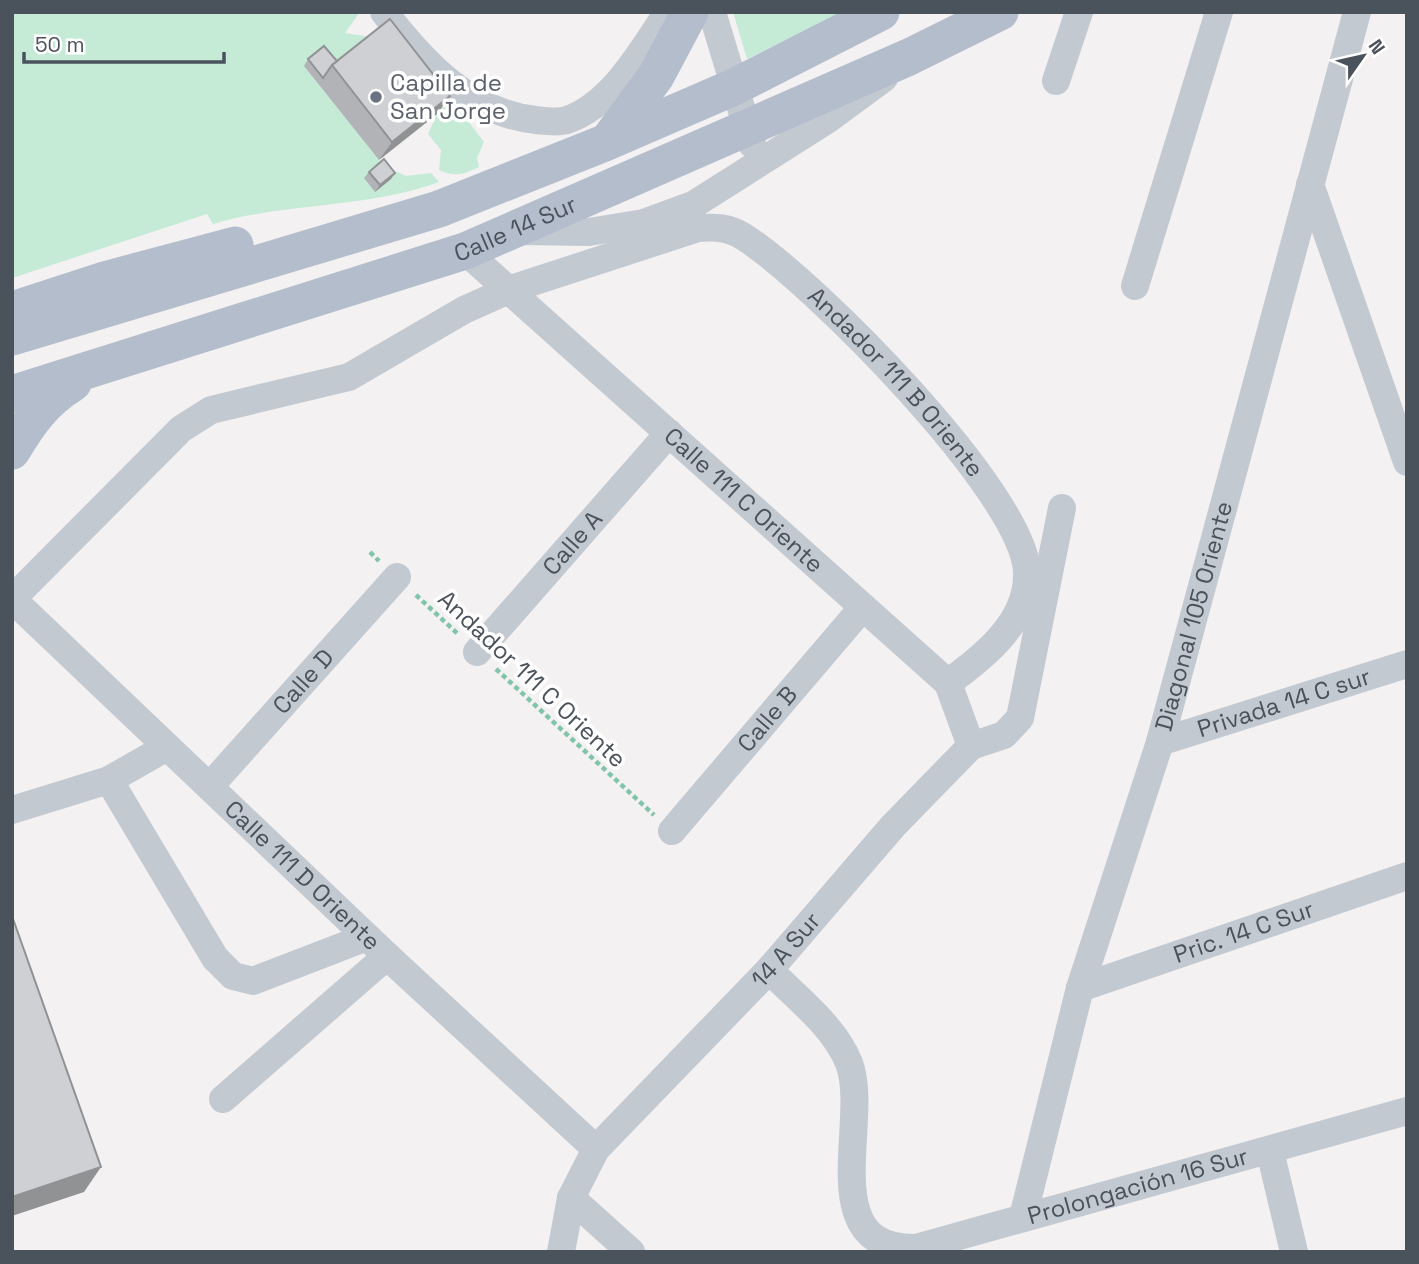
<svg xmlns="http://www.w3.org/2000/svg" width="1419" height="1264" font-family="'Space Grotesk',sans-serif">
<rect width="100%" height="100%" fill="#f3f1f1"/>
<g fill="#c5ebd7">
<path d="M12,12H360L345,33L377,38L312,76L380,161L375,191L391,179V169L406,176L431,173L439,182C365,209 287,202 213,224L207,214L12,278Z"/>
<polygon points="733,12 844,12 747,59"/>
<path d="M446,107L465,117L484,142L477,158L479,167C463,175 455,177 439,170L441,150L428,134L437,114L433,109Z"/>
</g>
<g fill="none" stroke-linecap="round" stroke-linejoin="round">
<g stroke="#80c5aa" stroke-width="4.5" stroke-dasharray="5 3.5" stroke-linecap="butt">
<polyline points="370,552 379,561"/>
<polyline points="416,595 459,635"/>
<polyline points="496,669 654,815"/>
</g>
<g stroke="#c3c9d1" stroke-width="28">
<path d="M384,12C423,62 469,113 536,120C545,121 558,123 567,120C613,104 642,50 668,12"/>
<polyline points="712,12 752,144"/>
<polyline points="1056,81 1079,12"/>
<polyline points="1310,184 1407,462"/>
<polyline points="519,231 589,232 644,223 693,205 827,120 884,78"/>
<path id="s1" d="M465,251L948,683L971,746L1004,735L1020,718L1062,508"/>
<polyline points="1135,286 1219,12"/>
<path id="s2" d="M12,599L181,429L211,410L349,377L464,310L511,289L698,228C715,227 729,227 744,237C812,280 1024,493 1027,572C1029,622 984,656 948,683"/>
<path id="s3" d="M12,599L387,956L596,1149"/>
<path id="s4" d="M477,652L669,433"/>
<path id="s5" d="M1160,742L1407,664"/>
<polyline points="109,780 215,958 233,976 253,981 367,937"/>
<path id="s6" d="M210,786L397,577"/>
<polyline points="12,810 109,780 167,747"/>
<path id="s7" d="M672,831L863,607"/>
<path id="s8" d="M769,970C797,998 834,1026 849,1063C871,1120 812,1250 916,1248L1407,1111"/>
<path id="s9" d="M1080,988L1407,876"/>
<polyline points="223,1099 387,956"/>
<polyline points="1270,1151 1294,1252"/>
<polyline points="571,1198 631,1252"/>
<path id="s10" d="M1023,1217L1080,988L1160,742L1357,12"/>
<path id="s11" d="M561,1252L571,1198L596,1149L769,970L893,826L971,746"/>
</g>
<g stroke="#b4bdcc" stroke-width="37">
<polyline points="608,141 656,76 690,12"/>
<polyline points="12,310 104,280 235,245"/>
<polyline points="12,337 439,209 607,142 734,87 881,12"/>
<path id="s12" d="M12,394L465,251L909,57L1000,12"/>
<path d="M12,451C29,422 44,401 73,383"/>
</g>
</g>
<g fill="#b1b3b6">
<polygon points="308,59 337,61 450,96 437,114 379,160 304,66"/>
<polygon points="369,172 391,179 375,192 364,178"/>
</g>
<g fill="#909294">
<polygon points="450,96 437,114 379,160 392,142"/>
<polygon points="395,173 391,179 375,192 380,185"/>
<polygon points="101,1167 84,1192 12,1216 12,1197"/>
</g>
<g fill="#ced0d4" stroke="#909294" stroke-width="2">
<polygon points="390,19 450,96 392,142 332,65"/>
<polygon points="324,46 337,61 332,65 323,78 308,59"/>
<polygon points="384,159 395,173 380,185 369,172"/>
<polygon points="12,916 101,1167 12,1197"/>
</g>
<circle fill="#6b7280" stroke="#fff" stroke-width="2.5" cx="376" cy="97" r="7"/>
<g text-anchor="middle" stroke-width="7" stroke-linejoin="round" paint-order="stroke">
<g font-size="24" fill="#5b616d" stroke="#fff" text-anchor="start">
<text x="390" y="91">Capilla de<tspan x="390" dy="28">San Jorge</tspan></text>
</g>
<g font-size="24" fill="#4a525c" stroke="#fff">
<text dy="8" stroke="none"><textPath href="#s12" startOffset="530">Calle 14 Sur</textPath></text>
<text dy="8" stroke="none"><textPath href="#s2" startOffset="1057">Andador 111 B Oriente</textPath></text>
<text dy="8" stroke="none"><textPath href="#s1" startOffset="374">Calle 111 C Oriente</textPath></text>
<text dy="8" stroke="none"><textPath href="#s4" startOffset="145">Calle A</textPath></text>
<text dy="8" stroke="none"><textPath href="#s10" startOffset="625">Diagonal 105 Oriente</textPath></text>
<text transform="translate(532 679) rotate(43)" y="8">Andador 111 C Oriente</text>
<text dy="8" stroke="none"><textPath href="#s6" startOffset="140">Calle D</textPath></text>
<text dy="8" stroke="none"><textPath href="#s5" startOffset="130">Privada 14 C sur</textPath></text>
<text dy="8" stroke="none"><textPath href="#s7" startOffset="147">Calle B</textPath></text>
<text dy="8" stroke="none"><textPath href="#s3" startOffset="401">Calle 111 D Oriente</textPath></text>
<text dy="8" stroke="none"><textPath href="#s9" startOffset="173">Pric. 14 C Sur</textPath></text>
<text dy="8" stroke="none"><textPath href="#s11" startOffset="385">14 A Sur</textPath></text>
<text dy="8" stroke="none"><textPath href="#s8" startOffset="579">Prolongación 16 Sur</textPath></text>
</g>
</g>
<rect width="1419" height="1264" fill="none" stroke="#4a525c" stroke-width="28"/>
<g transform="translate(1363 56) rotate(56)" stroke="#ffffff" stroke-width="5" paint-order="stroke">
<path d="M0-5L12 26L0 18L-12 26Z" fill="#4a525c"/>
<text y="-10" font-size="19" font-weight="bold" text-anchor="middle" fill="#4a525c">N</text>
</g>
<path d="M24 52v10h200v-10" fill="none" stroke="#4a525c" stroke-width="3.5"/>
<text x="35" y="52" font-size="21" fill="#4a525c" stroke="#ffffff" stroke-width="5" paint-order="stroke">50 m</text>
</svg>
